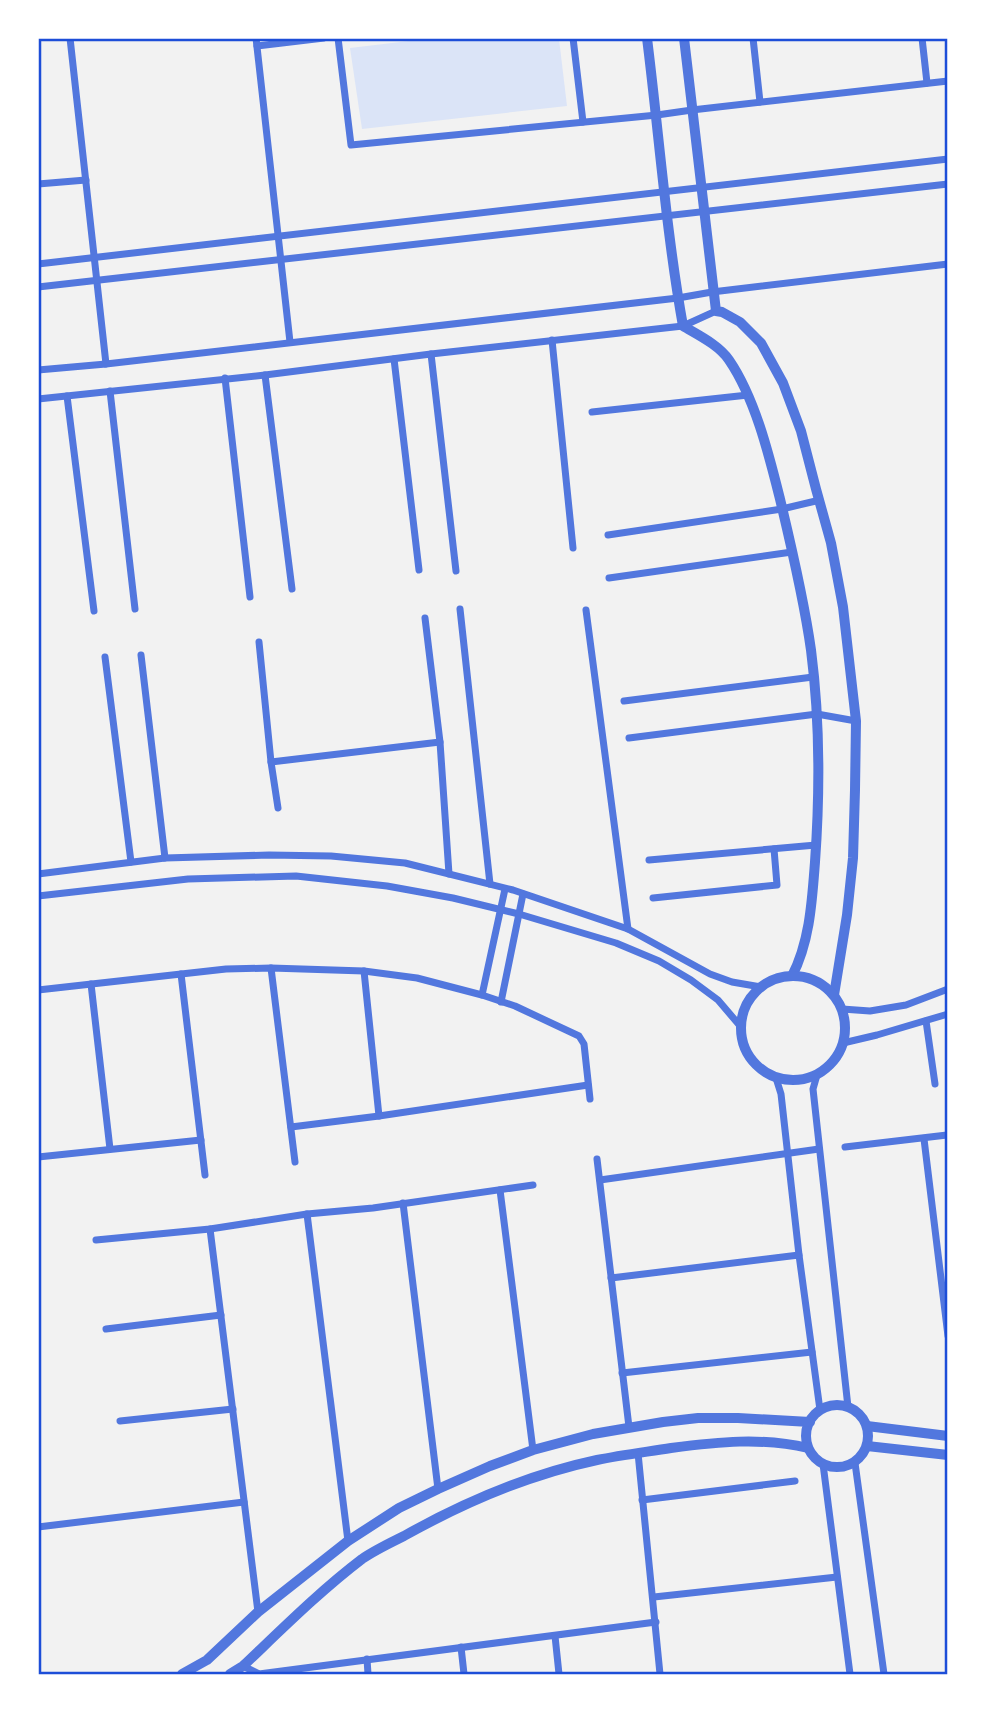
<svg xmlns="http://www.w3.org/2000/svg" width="986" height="1713" font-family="'PT Serif',serif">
<rect width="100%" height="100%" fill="#f2f2f2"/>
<polygon fill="#dbe4f7" points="434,38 559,39 567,106 362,129 350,48"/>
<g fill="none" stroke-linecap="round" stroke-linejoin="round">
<g stroke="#5277de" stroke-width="7">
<polyline points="70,38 106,364"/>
<polyline points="256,38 290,342"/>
<polyline points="338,38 351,145 657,115 692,110 948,81"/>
<polyline points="573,38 583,122"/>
<polyline points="753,38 760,102"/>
<polyline points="922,38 927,83"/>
<polyline points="257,46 324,38"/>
<polyline points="38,184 86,180"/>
<polyline points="38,264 948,159"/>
<polyline points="38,287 948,184"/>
<polyline points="552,340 573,548"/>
<polyline points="431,354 456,571"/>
<polyline points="394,359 419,570"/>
<polyline points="38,370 106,364 678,298 712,292 948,264"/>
<polyline points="265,375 292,589"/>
<polyline points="225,378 250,597"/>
<polyline points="110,391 135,609"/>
<polyline points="67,396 94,611"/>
<polyline points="38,399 265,375 431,354 683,326 716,311"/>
<polyline points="592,412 748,395"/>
<polyline points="608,535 782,509 820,500"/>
<polyline points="609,578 792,552"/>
<polyline points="460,609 490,884"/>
<polyline points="586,610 628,929"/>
<polyline points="425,618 440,742 449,874"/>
<polyline points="259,642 271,762 278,808"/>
<polyline points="141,655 165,858"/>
<polyline points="105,657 131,862"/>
<polyline points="624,701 813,677"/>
<polyline points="629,738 817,714 856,721"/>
<polyline points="271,762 440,742"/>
<polyline points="649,860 816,845"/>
<polyline points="38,874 165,858 269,855 331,856 405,863 513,890 628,929 710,974 732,982 761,987"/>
<polyline points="38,896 188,879 296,876 387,886 453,898 519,914 616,943 659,961 691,980 718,1000 741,1027"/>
<polyline points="653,898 777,885 774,849"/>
<polyline points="271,968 295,1162"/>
<polyline points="364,971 379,1116"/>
<polyline points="181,974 205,1175"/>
<polyline points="91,984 110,1149"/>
<polyline points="38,990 226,969 271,968 364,971 417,978 482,995 515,1006 579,1036 584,1044 590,1099"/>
<polyline points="482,995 505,889"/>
<polyline points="501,1002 523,894"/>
<polyline points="842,1009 870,1011 906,1005 948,989"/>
<polyline points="926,1021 935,1084"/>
<polyline points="843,1043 877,1035 948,1014"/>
<polyline points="817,1075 813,1089 848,1407"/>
<polyline points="776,1078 781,1094 799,1255 820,1410"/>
<polyline points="291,1127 379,1116 588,1085"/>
<polyline points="924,1139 948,1336"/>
<polyline points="845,1147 947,1135"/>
<polyline points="38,1157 201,1140"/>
<polyline points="597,1159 629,1427"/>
<polyline points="600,1180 819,1149"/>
<polyline points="500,1190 533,1450"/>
<polyline points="403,1203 438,1489"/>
<polyline points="307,1214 348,1541"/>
<polyline points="210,1229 258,1612"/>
<polyline points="96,1240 210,1229 307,1214 373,1208 533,1185"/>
<polyline points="611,1278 799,1255"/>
<polyline points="106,1329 221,1315"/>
<polyline points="622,1373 812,1352"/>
<polyline points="120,1421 233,1409"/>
<polyline points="638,1453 660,1674"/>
<polyline points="855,1463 884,1674"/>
<polyline points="823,1464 850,1674"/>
<polyline points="642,1500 795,1481"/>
<polyline points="38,1527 244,1502"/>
<polyline points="654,1597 837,1577"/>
<polyline points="555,1636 559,1674"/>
<polyline points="461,1647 464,1674"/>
<polyline points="367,1659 368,1674"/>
<polyline points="243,1666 259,1674 656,1622"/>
</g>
<g stroke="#5277de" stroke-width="10">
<path d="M647,38C659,134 666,231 683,326C698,335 719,345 729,360C755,398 769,455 780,499C792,549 804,600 811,650C820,720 820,792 815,862C812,901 810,941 792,976"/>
<polyline points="684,38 716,311 722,312 740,322 761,343 783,383 801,431 816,489 831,543 843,607 856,721 855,790 853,858 847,915 834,995"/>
<circle cx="793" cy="1028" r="52"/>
<circle cx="837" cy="1436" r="31"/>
<polyline points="867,1426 948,1436"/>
<polyline points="867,1446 948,1455"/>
<polyline points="182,1674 207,1660 258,1612 348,1541 399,1508 438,1489 490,1466 533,1450 593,1434 663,1422 698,1418 738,1418 810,1422"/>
<path d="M230,1674L243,1666C282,1629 320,1591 362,1559C375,1550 390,1543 404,1536C463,1503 531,1474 597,1460C621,1455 646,1452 671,1448C717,1442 762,1437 808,1448"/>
</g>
</g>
<rect width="986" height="1713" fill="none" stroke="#ffffff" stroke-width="80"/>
<rect x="40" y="40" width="906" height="1633" fill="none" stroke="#1d4ed8" stroke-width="2.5"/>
</svg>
